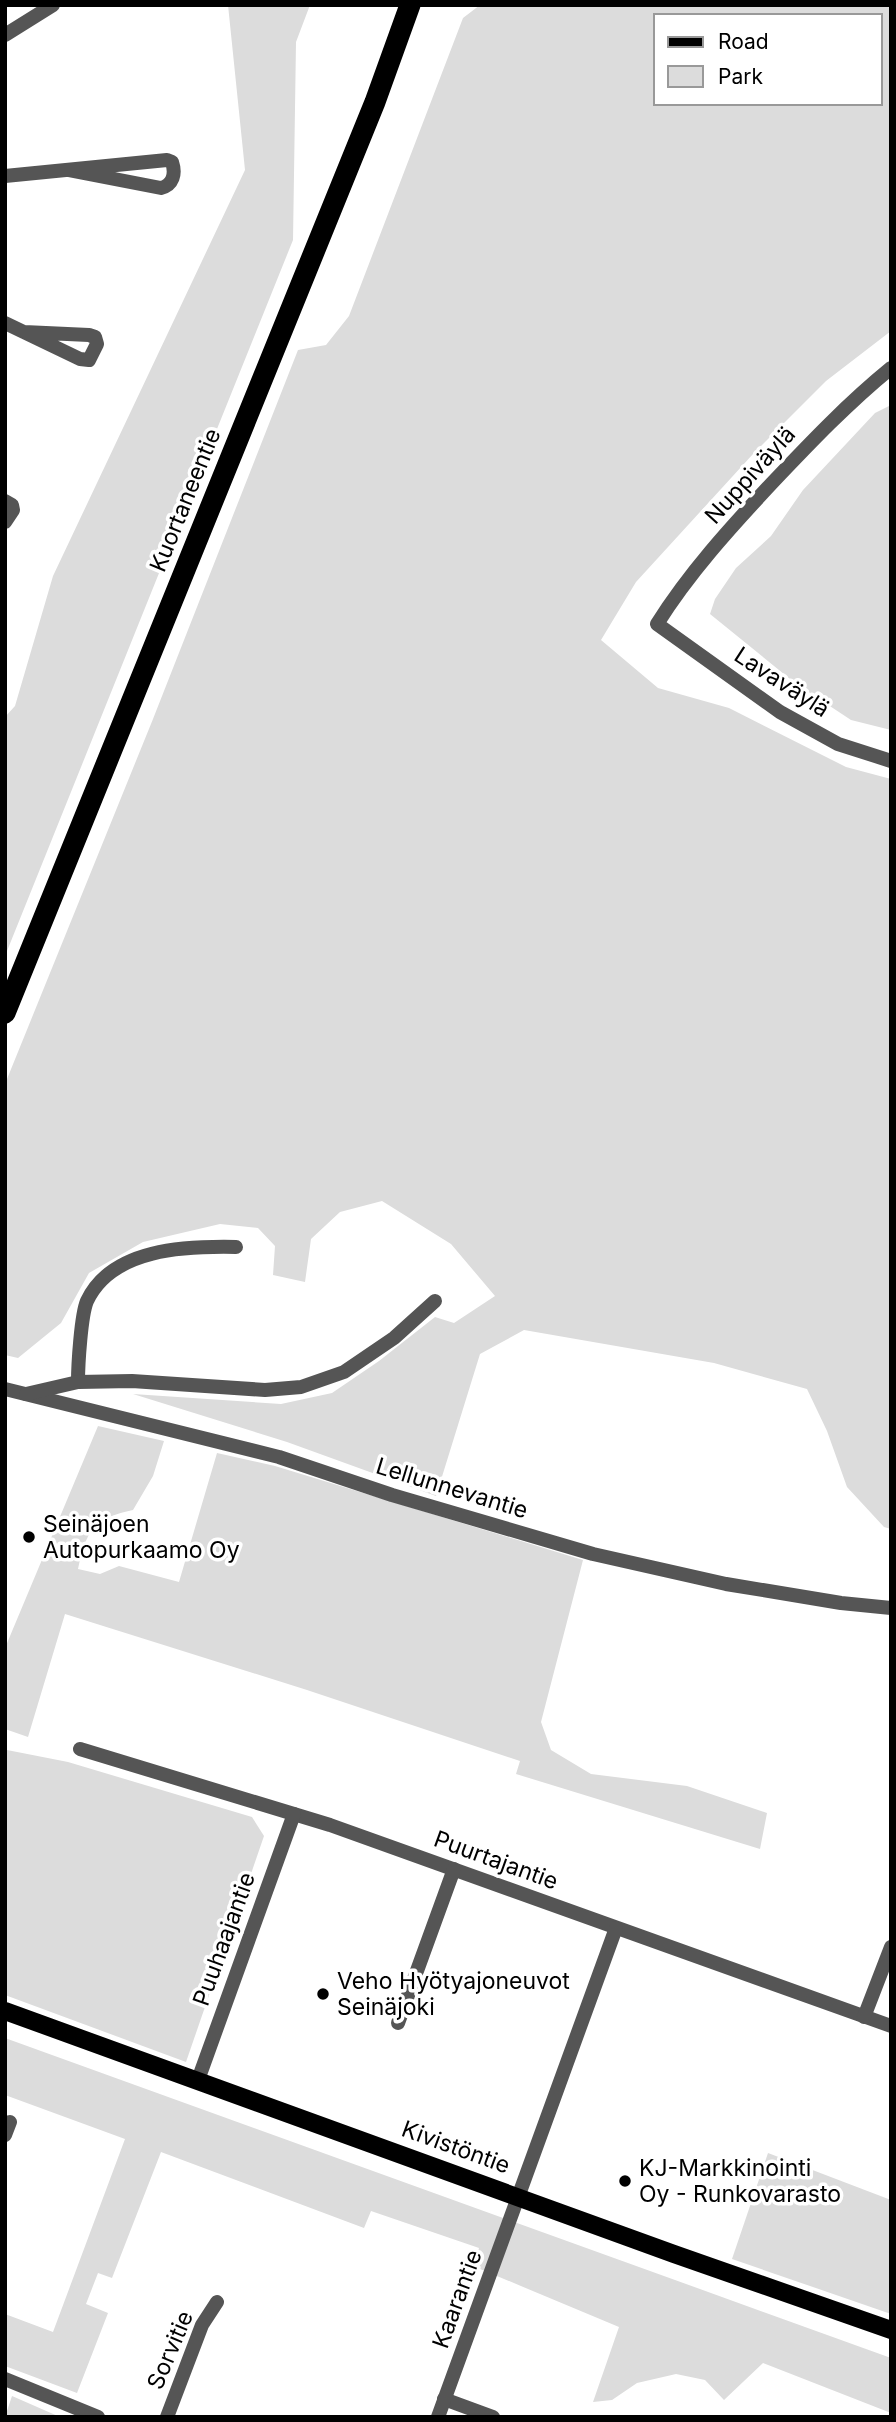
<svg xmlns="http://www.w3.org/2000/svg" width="896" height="2422" font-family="Inter,sans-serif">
<rect width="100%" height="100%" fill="#fff"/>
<g fill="#dcdcdc" fill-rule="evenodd">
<polygon points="228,5 310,5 296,42 293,240 5,956 5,717 15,706 53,576 245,170"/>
<path d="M480,5H891V331L826,381L753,454L636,582L601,640L658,688L729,708L846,767L891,779V1529L884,1527L847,1487L827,1431L807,1389L714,1363L524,1330L480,1354L436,1496L287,1442L133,1394L281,1404L332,1393L379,1361L435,1317L454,1323L495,1296L451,1244L382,1201L340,1212L311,1239L305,1282L273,1275L275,1246L258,1228L220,1224L143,1242L89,1273L61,1323L18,1358L5,1355V1084L153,719L298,350L326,345L349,316L463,18ZM656,16H880V103H656Z"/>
<polygon points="891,405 891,730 851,720 795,683 710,614 715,599 736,568 771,536 803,490 875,413"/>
<path d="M98,1426L164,1441L153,1476L133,1510C94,1518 86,1530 78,1569L100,1574L119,1566L179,1582L217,1453L275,1466L583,1560L541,1722L551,1750L591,1774L687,1786L767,1813L760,1849L516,1774L520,1761L307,1690L65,1614L28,1737L5,1729V1648Z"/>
<polygon points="7,1750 68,1762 252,1817 264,1836 186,2062 5,1995 5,1754"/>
<polygon points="5,2038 891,2358 891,2413 763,2363 724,2400 705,2380 676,2374 637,2383 612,2400 593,2402 619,2327 473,2266 479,2248 371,2211 364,2228 161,2152 112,2278 98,2273 86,2304 108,2313 77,2393 5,2366 5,2314 53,2332 125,2139 5,2095"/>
<polygon points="768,2153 891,2200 891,2314 732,2259"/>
<polygon points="12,2396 60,2417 5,2417"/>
</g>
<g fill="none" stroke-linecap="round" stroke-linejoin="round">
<g stroke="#555" stroke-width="14">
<polyline points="5,35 53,5"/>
<path d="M5,176L167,160L172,162C176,174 173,185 161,188L68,170"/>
<polyline points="5,323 80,359 89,360 97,344 95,337 89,335 24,332"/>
<path d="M891,368C848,403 810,443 772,483C730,528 689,573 657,624L780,712L838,744L891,761"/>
<polyline points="5,501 12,505 13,510 5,522"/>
<path d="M78,1382C78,1365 81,1315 87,1301C112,1248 186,1246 236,1247"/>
<polyline points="5,1389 279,1457 392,1495 593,1554 726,1584 841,1603 891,1608"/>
<polyline points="26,1394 78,1382 132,1381 265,1390 301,1387 344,1372 394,1338 435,1301"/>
<polyline points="80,1749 330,1825 891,2026"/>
<polyline points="864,2017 891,1947"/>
<polyline points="398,2023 454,1869"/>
<polyline points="198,2080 294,1814"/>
<polyline points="5,2135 10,2122"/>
<polyline points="5,2379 98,2417"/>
<polyline points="444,2399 493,2417"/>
<polyline points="167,2417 202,2325 217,2302"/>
<polyline points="438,2417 616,1928"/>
</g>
<polyline stroke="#000" stroke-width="18" points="5,2011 674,2254 891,2330"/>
<polyline stroke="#000" stroke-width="21" points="5,1013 375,102 410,5"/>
</g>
<g fill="#000" stroke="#fff" stroke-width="2.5">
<circle cx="29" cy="1537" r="7"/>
<circle cx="323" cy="1994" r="7"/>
<circle cx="625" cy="2181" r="7"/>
</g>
<g text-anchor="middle" stroke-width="7" stroke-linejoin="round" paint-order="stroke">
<g font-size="23" fill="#000" stroke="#fff">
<text transform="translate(750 475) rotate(-48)" y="8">Nuppiväylä</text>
<text transform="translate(185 500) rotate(-68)" y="8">Kuortaneentie</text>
<text transform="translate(782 682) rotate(33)" y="8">Lavaväylä</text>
<text transform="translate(452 1488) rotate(17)" y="8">Lellunnevantie</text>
<text transform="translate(496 1860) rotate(20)" y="8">Puurtajantie</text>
<text transform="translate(224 1939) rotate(-70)" y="8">Puuhaajantie</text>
<text transform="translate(456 2147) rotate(20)" y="8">Kivistöntie</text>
<text transform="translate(457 2299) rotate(-70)" y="8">Kaarantie</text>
<text transform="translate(170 2350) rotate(-67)" y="8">Sorvitie</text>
</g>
<g font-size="23" fill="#000" stroke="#fff" text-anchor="start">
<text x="43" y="1532">Seinäjoen<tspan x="43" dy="26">Autopurkaamo Oy</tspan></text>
<text x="337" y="1989">Veho Hyötyajoneuvot<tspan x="337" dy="26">Seinäjoki</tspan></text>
<text x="639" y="2176">KJ-Markkinointi<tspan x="639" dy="26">Oy - Runkovarasto</tspan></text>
</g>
</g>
<rect width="896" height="2422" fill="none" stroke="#000000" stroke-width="14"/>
<rect x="654" y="14" width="228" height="91" fill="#ffffff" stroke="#999999" stroke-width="2"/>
<rect x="668" y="37" width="35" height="10" fill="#000000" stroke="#999999" stroke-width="2"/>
<text x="718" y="49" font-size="21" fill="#000000">Road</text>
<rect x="668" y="66" width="35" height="21" fill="#dcdcdc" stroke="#999999" stroke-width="2"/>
<text x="718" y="84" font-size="21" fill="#000000">Park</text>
</svg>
